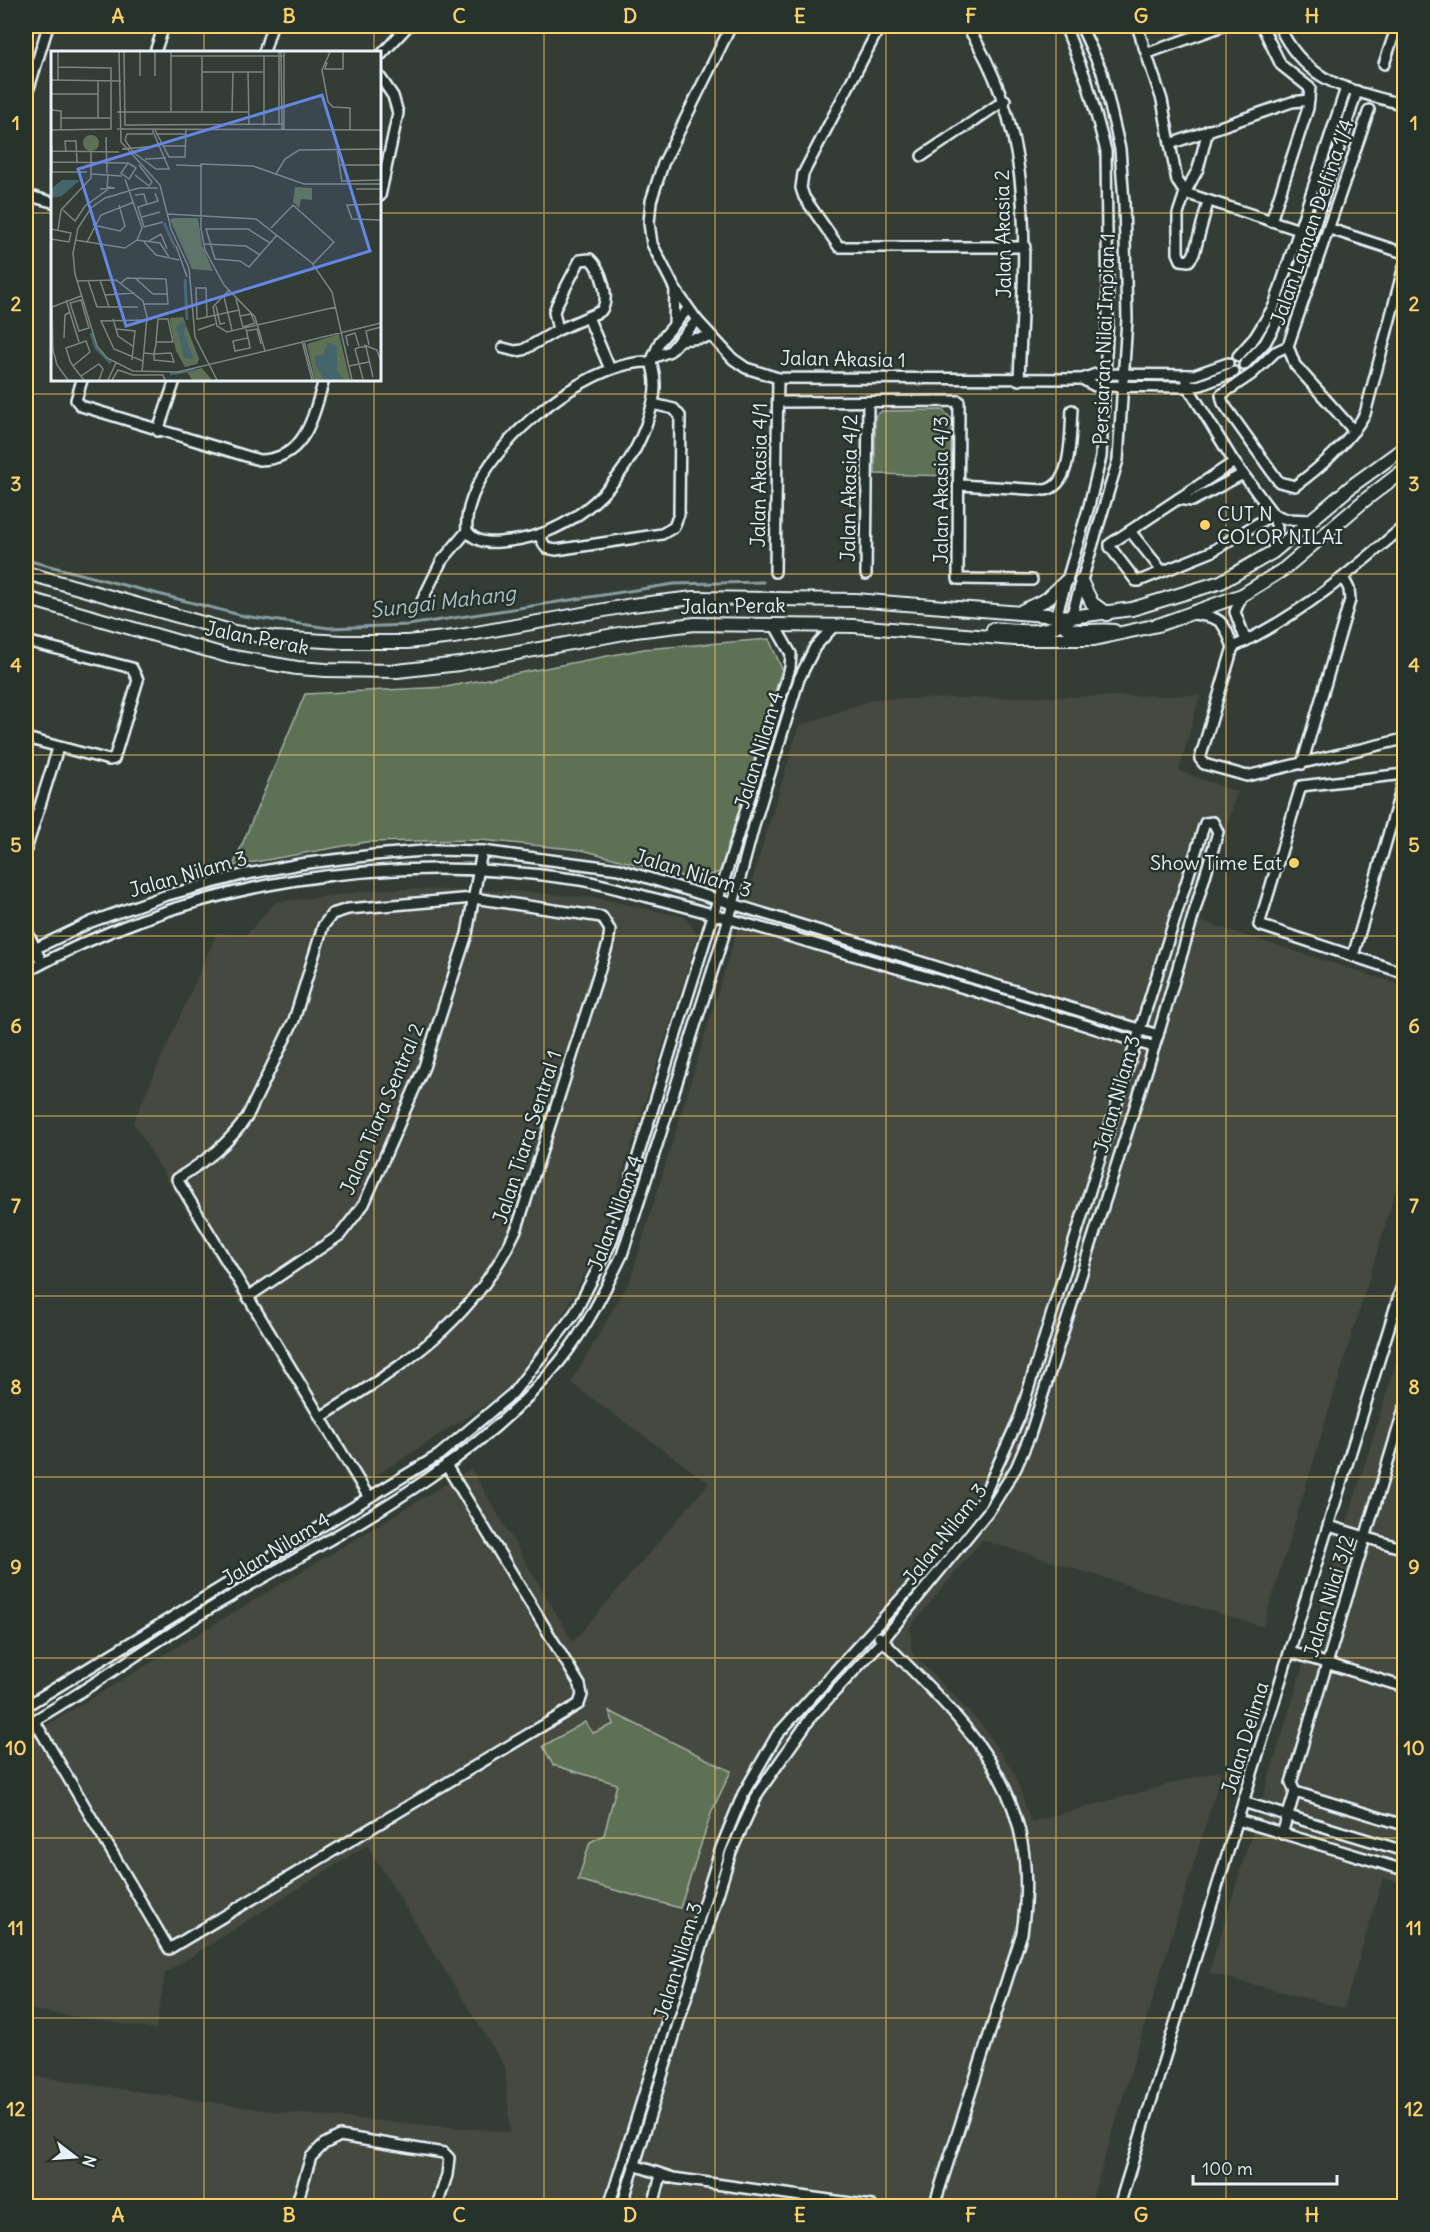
<svg xmlns="http://www.w3.org/2000/svg" width="1430" height="2232" font-family="Delius,sans-serif">
<rect width="100%" height="100%" fill="#343d35"/>
<filter id="ink" filterUnits="userSpaceOnUse"><feTurbulence type="fractalNoise" baseFrequency=".0167" numOctaves="2"/><feDisplacementMap in="SourceGraphic" scale="12" xChannelSelector="R" yChannelSelector="G"/><feConvolveMatrix kernelMatrix="1 2 1 2 8 2 1 2 1" color-interpolation-filters="sRGB"/></filter>
<g filter="url(#ink)">
<g fill="#45493f">
<polygon points="1200,695 1179,771 1237,792 1200,921 1404,986 1404,1163 1263,1627 982,1540 910,1627 912,1653 982,1725 1014,1773 1031,1822 1222,1770 1090,2206 26,2206 26,2075 278,2112 510,2132 505,2067 367,1845 165,1973 156,2029 26,2009 26,1738 471,1469 573,1642 709,1483 571,1383 631,1278 799,726 874,699"/>
<polygon points="387,889 515,891 597,898 685,917 698,936 599,1246 562,1317 505,1392 354,1490 133,1122 217,933 245,936 276,902"/>
<polygon points="1404,1336 1404,1884 1383,1878 1344,2008 1209,1973"/>
</g>
<g fill="#5f7154" stroke="#a4b1a6" stroke-width="1.5">
<polygon points="943,410 952,420 951,476 875,474 875,416 882,411"/>
<polygon points="769,639 782,669 720,872 695,880 582,850 481,840 366,842 233,866 305,694 446,687 644,649"/>
<polygon points="609,1711 731,1771 712,1811 680,1908 578,1880 590,1842 604,1835 617,1784 553,1765 543,1746 585,1722 593,1733 614,1724"/>
</g>
<g fill="none" stroke-linecap="round" stroke-linejoin="round">
<polyline stroke="#869ea3" stroke-width="3" points="26,560 244,616 329,628 408,625 674,584 763,582"/>
<g stroke="#e8f1f8" stroke-width="14">
<g id="minor">
<polyline points="731,26 663,164 651,201 649,223 652,244 675,289 697,320 733,359 746,368 778,378 1082,379 1096,374 1194,375 1228,363"/>
<polyline points="880,26 803,174 801,188 804,197 839,247 1025,247"/>
<path d="M967,26C1039,138 1024,253 1019,380"/>
<polyline points="1137,26 1162,100 1177,181 1185,193 1312,234"/>
<polyline points="1262,26 1281,65 1310,88 1308,108 1271,221"/>
<path d="M1279,26C1306,84 1349,89 1404,105"/>
<polyline points="155,52 164,26"/>
<polyline points="264,52 272,26"/>
<polyline points="1148,53 1223,26"/>
<polyline points="380,56 408,26"/>
<polyline points="1384,64 1397,26"/>
<polyline points="380,77 393,96 398,113 380,196"/>
<polyline points="26,98 48,26"/>
<polyline points="1208,130 1198,169 1185,193 1178,214 1178,253 1181,260 1189,261 1194,254 1208,202"/>
<polyline points="1170,144 1292,102 1309,100"/>
<polyline points="922,156 1005,100"/>
<polyline points="26,195 52,202"/>
<polyline points="1330,229 1404,253"/>
<polyline points="588,317 610,369"/>
<polyline points="674,325 675,289"/>
<polyline points="679,340 712,337"/>
<polyline points="1288,346 1369,110"/>
<path d="M503,348L515,351L523,350L558,330L601,311C611,298 601,269 590,259L580,260L557,304L554,312L558,330"/>
<polyline points="1238,356 1255,337 1274,306 1346,88"/>
<polyline points="655,357 670,351 697,320"/>
<polyline points="651,362 660,341 688,309"/>
<polyline points="1244,365 1265,343 1284,309 1312,234 1357,91"/>
<polyline points="1186,375 1188,387 1234,462 1273,514 1277,528 1273,552"/>
<polyline points="1082,379 1095,386 1188,387 1201,385 1234,372"/>
<path d="M82,380L76,400L81,406L259,460C306,460 313,416 324,380"/>
<polyline points="778,402 959,401 958,579 1032,580"/>
<polyline points="158,431 175,380"/>
<path d="M1354,431L1295,365L1288,346L1275,352L1252,374L1221,395L1223,403L1279,482L1295,486C1322,466 1347,444 1365,414L1404,266"/>
<polyline points="1234,462 1110,544 1110,547 1136,581 1139,581 1211,552 1273,514"/>
<path d="M959,485L1045,490C1073,486 1070,432 1072,410"/>
<polyline points="1178,499 1192,501 1243,474"/>
<polyline points="1273,514 1286,519 1312,520"/>
<path d="M1404,526C1351,572 1298,617 1233,647L1200,759L1204,764L1247,776L1404,739"/>
<path d="M467,531C478,545 494,543 509,541C574,534 624,484 646,425C654,402 659,386 651,362"/>
<path d="M467,531C460,461 585,358 651,362"/>
<polyline points="1130,531 1162,571"/>
<polyline points="539,535 546,548 556,550 662,534 674,527 679,514 680,416 674,409 653,404"/>
<polyline points="775,572 778,378"/>
<polyline points="866,574 868,403"/>
<polyline points="1242,595 1235,612 1246,641"/>
<polyline points="419,607 441,562 467,531"/>
<path d="M1194,614C1223,618 1223,621 1233,647"/>
<polyline points="1056,617 1089,506 1101,457 1108,316 1106,151 1087,82 1065,26"/>
<polyline points="1071,617 1118,460 1127,319 1124,202 1120,149 1102,72 1081,26"/>
<polyline points="26,641 132,668 138,680 114,759 109,760 26,738"/>
<polyline points="1302,764 1350,600 1349,589 1344,579"/>
<polyline points="1404,774 1301,786 1259,925 1404,973"/>
<polyline points="26,850 58,748"/>
<polyline points="26,929 42,963"/>
<polyline points="26,953 91,922 164,896 242,875 300,864 374,855 435,850 482,851 619,869 1158,1035 1030,1435 1016,1468 991,1508 883,1640 812,1716 758,1793 731,1852 622,2206"/>
<polyline points="1353,956 1404,780"/>
<path d="M26,972C195,879 390,851 580,880C603,884 625,891 648,897C713,913 778,933 842,952C940,981 1039,1009 1136,1042L1020,1416L981,1502L926,1571L777,1735L743,1794L721,1848L609,2206"/>
<polyline points="1154,1047 1136,1042 1205,823 1213,822 1218,832 1158,1035"/>
<polyline points="248,1297 340,1235 364,1204 424,1067 467,934 482,851"/>
<path d="M321,1417C406,1364 474,1322 517,1228L608,944L610,930L602,917L473,898L348,909L332,914L323,926L294,1020L247,1117C228,1145 205,1161 177,1179L368,1496"/>
<polyline points="1329,1526 1404,1549"/>
<path d="M879,1637C971,1729 1043,1790 1022,1933L934,2206"/>
<polyline points="1290,1652 1404,1687"/>
<polyline points="26,1706 439,1455 513,1393 575,1313 611,1243 790,668 791,654 774,624"/>
<polyline points="34,1720 169,1949 579,1704 582,1695 580,1685 446,1465"/>
<path d="M26,1725C90,1689 150,1644 214,1606C332,1536 472,1470 560,1361C586,1329 604,1292 622,1255L729,919L755,822L799,679L815,647L834,626"/>
<polyline points="1295,1792 1291,1783 1404,1409"/>
<polyline points="1295,1792 1404,1825"/>
<polyline points="1243,1802 1404,1851"/>
<polyline points="1238,1820 1404,1870"/>
<polyline points="1282,1834 1295,1792"/>
<polyline points="634,2165 673,2178 872,2206"/>
<polyline points="296,2206 311,2157 324,2144 340,2136 444,2153 449,2158 447,2175 437,2206"/>
<polyline points="653,2206 661,2175"/>
<polyline points="1119,2206 1404,1279"/>
</g>
</g>
<g stroke="#e8f1f8" stroke-width="16">
<g id="major">
<polyline points="26,573 234,632 275,638 342,642 407,642 454,637 632,605 694,598 855,600 1071,617 1132,609 1221,582 1273,552 1353,485 1404,448"/>
<polyline points="1081,581 1092,603 1107,614"/>
<polyline points="26,598 228,656 297,668 326,670 397,671 459,664 635,631 695,624 854,626 1014,639 1094,639 1158,625 1242,595 1284,569 1365,500 1404,470"/>
<polyline points="1022,611 1047,599 1066,581"/>
<path d="M1058,620C1073,638 1094,628 1114,631"/>
<path d="M993,629C1024,631 1044,637 1071,617"/>
</g>
</g>
<use href="#minor" stroke="#26332d" stroke-width="9"/>
<use href="#major" stroke="#26332d" stroke-width="12"/>
</g>
</g>
<path fill="none" stroke="#ffd166" stroke-width="1.5" stroke-opacity="0.55" d="M204,26V52M374,26V52M544,26V2206M715,26V2206M886,26V2206M1056,26V2206M1226,26V2206M26,213H52M380,213H1404M204,380V2206M374,380V2206M26,394H1404M26,574H1404M26,755H1404M26,936H1404M26,1116H1404M26,1296H1404M26,1477H1404M26,1658H1404M26,1838H1404M26,2018H1404"/>
<g fill="#ffd166" stroke="#26332d" stroke-width="2">
<circle cx="1205" cy="525" r="6"/>
<circle cx="1294" cy="863" r="6"/>
</g>
<g text-anchor="middle" stroke-width="5" stroke-linejoin="round" paint-order="stroke">
<g font-size="20" fill="#e8f1f8" stroke="#26332d">
<text transform="translate(1312 222) rotate(-71)" y="7">Jalan Laman Delfina 1/4</text>
<text transform="translate(1003 234) rotate(-91)" y="7">Jalan Akasia 2</text>
<text transform="translate(1104 339) rotate(-88)" y="7">Persiaran Nilai Impian 1</text>
<text transform="translate(843 359) rotate(1)" y="7">Jalan Akasia 1</text>
<text transform="translate(759 475) rotate(-89)" y="7">Jalan Akasia 4/1</text>
<text transform="translate(849 488) rotate(-89)" y="7">Jalan Akasia 4/2</text>
<text transform="translate(941 490) rotate(-90)" y="7">Jalan Akasia 4/3</text>
<text transform="translate(733 606) rotate(-1)" y="7">Jalan Perak</text>
<text transform="translate(257 638) rotate(11)" y="7">Jalan Perak</text>
<text transform="translate(759 750) rotate(-73)" y="7">Jalan Nilam 4</text>
<text transform="translate(693 873) rotate(17)" y="7">Jalan Nilam 3</text>
<text transform="translate(188 874) rotate(-16)" y="7">Jalan Nilam 3</text>
<text transform="translate(1117 1094) rotate(-74)" y="7">Jalan Nilam 3</text>
<text transform="translate(382 1109) rotate(-67)" y="7">Jalan Tiara Sentral 2</text>
<text transform="translate(527 1137) rotate(-72)" y="7">Jalan Tiara Sentral 1</text>
<text transform="translate(615 1213) rotate(-70)" y="7">Jalan Nilam 4</text>
<text transform="translate(945 1534) rotate(-52)" y="7">Jalan Nilam 3</text>
<text transform="translate(276 1549) rotate(-31)" y="7">Jalan Nilam 4</text>
<text transform="translate(1329 1596) rotate(-73)" y="7">Jalan Nilai 3/2</text>
<text transform="translate(1245 1738) rotate(-73)" y="7">Jalan Delima</text>
<text transform="translate(678 1961) rotate(-73)" y="7">Jalan Nilam 3</text>
</g>
<g font-size="20" fill="#e8f1f8" stroke="#26332d" text-anchor="start">
<text x="1217" y="521">CUT N<tspan x="1217" dy="23">COLOR NILAI</tspan></text>
<text x="1282" y="870" text-anchor="end">Show Time Eat</text>
</g>
<g font-size="21" font-style="italic" fill="#afc0c7" stroke="#26332d">
<text transform="translate(443 602) rotate(-7)" y="7">Sungai Mahang</text>
</g>
</g>
<g transform="translate(51 51)">
<rect width="330" height="330" fill="#343d35"/>
<path d="M32 92a8 8 0 1 1 16 0a8 8 0 1 1-16 0ZM244,136L261,137V149L250,148L248,157L242,151ZM122,167H147L151,194L162,220L141,218L119,169ZM132,266L148,308L146,313L134,316L125,300L119,271V267ZM288,283L299,329H264L256,293ZM151,317L161,329H141L136,321Z" fill="#5f7154"/>
<path d="M11,129H29L11,145L0,147V138ZM131,270L135,274L133,282L143,309L133,307L125,276ZM276,291L286,295V319L293,329H273L264,313V305L273,303Z" fill="#44666b"/>
<path fill="none" stroke="#44666b" stroke-width="3" d="M113,172L124,196M134,228L136,269M40,282L45,297L60,312M119,323L144,319"/>
<path fill="none" stroke="#7c8583" stroke-width="1.5" d="M7,1V29M68,1L70,91L109,134L120,178L138,217L144,286L166,329M73,1L74,74L233,73M89,1V25M104,1V25M120,1V61M228,1V73M230,1L231,78M233,1V78M279,1L271,19L277,51L282,56L299,57V79M120,5H233M151,5V61M213,5V75M276,11L274,18H292V1M151,21H212M197,21L198,74M0,29L70,30M47,29V67M0,43H47M0,59L10,60V79M66,61H198M181,61L182,21M10,67H60M66,78L330,79M101,78L118,118H105L82,101L74,89L76,83H102M0,79L60,78V17L7,16M104,79L118,106H134L135,78M105,83H135M55,86L56,122M1,95V121H36M113,95H135M71,98L108,95M286,99L291,131M1,100L68,101M15,101L14,90H25L26,111M94,108L115,107M1,111L75,112H77L82,115L85,117L78,128L70,122L77,112M125,114L151,115M289,114H330M40,123L71,125M225,123L234,108L248,99L330,98M84,124L98,135L101,131L88,114M291,130L330,129M107,137H88L54,147L40,157L27,177L22,202L24,223L46,295L56,307L82,320L127,321L330,272M49,138L64,137L57,136M305,138H330M84,144L93,143L96,154M330,153L296,154L301,168L330,169M12,159L24,170L34,155L56,139L57,123M117,163L205,168L261,212L281,241L301,329M91,166L109,161M42,174L69,180L74,175L68,154M93,176L87,156L107,150L104,142M93,176L112,171M220,177L242,154L283,191L262,213M0,178L20,182L18,191L0,188M7,179L10,159L40,127V101M330,185V234M24,189L74,197L86,189L91,177L74,128M86,189L109,192L118,206M98,190L110,183L116,198M36,191L50,164L83,151M93,191L105,204L128,209M219,192L197,178H155L164,208L189,210L198,216L226,184M152,193L195,195L209,204M125,195L136,226M84,227L102,243H117M37,229L46,256H87M49,229L58,256M26,230L65,229L92,250L96,266L91,321M70,232L76,227L115,228L117,253H93M178,239L162,256L166,275L176,281L285,256M54,244L84,242M173,246L181,279M185,248L188,259L189,265L192,276L204,272L200,263L189,265M15,249L28,291M30,249L38,277L28,280L19,252ZM165,255L169,273L174,272M156,266L155,237H145L146,268H147L188,259M62,268L67,285L83,296M65,278L84,280L81,309M195,278L198,291L199,297L184,300L182,290L197,287M147,279L164,273M195,280L206,278L210,293M13,287L14,264L19,261M251,290L261,329M253,290L263,329M313,294L326,299L330,311M318,294L315,280L330,276M297,295L295,285L304,282L308,295M214,300L204,266L173,234L154,199L150,178V113L202,115L253,133H330M93,302L103,303L120,302L123,311L103,309V303L105,293V291L107,268H117L122,291H105M92,310L63,298L50,270L95,269M22,315L39,301L35,290L15,297L19,310L22,315L25,319L33,329M298,315L318,311M30,325L48,313L52,318L48,329M312,328L304,298L309,296H315L322,326M17,329L6,314L2,299L1,256L30,245M57,329L65,312M61,329L67,319L82,324H112L114,329"/>
<path fill="#6487e3" fill-opacity="0.15" stroke="#6487e3" stroke-width="3" d="M271,44L319,200L75,275L27,118Z"/>
<rect width="330" height="330" fill="none" stroke="#e8f1f8" stroke-width="3"/>
</g>
<rect width="1430" height="2232" fill="none" stroke="#26332d" stroke-width="66"/>
<g transform="translate(75 2157) rotate(107)" stroke="#26332d" stroke-width="4.5" paint-order="stroke">
<path d="M0-4.5L10 22L0 15L-10 22Z" fill="#e8f1f8"/>
<text y="-9" font-size="16" font-weight="bold" text-anchor="middle" fill="#e8f1f8">N</text>
</g>
<path d="M1193 2175v9h144v-9" fill="none" stroke="#e8f1f8" stroke-width="3"/>
<text x="1202" y="2175" font-size="18" fill="#e8f1f8" stroke="#26332d" stroke-width="4.5" paint-order="stroke">100 m</text>
<rect x="33" y="33" width="1364" height="2166" fill="none" stroke="#ffd166" stroke-width="2"/>
<g font-size="20" text-anchor="middle" font-weight="bold" fill="#ffd166">
<text x="118" y="23">A</text>
<text x="289" y="23">B</text>
<text x="459" y="23">C</text>
<text x="630" y="23">D</text>
<text x="800" y="23">E</text>
<text x="971" y="23">F</text>
<text x="1141" y="23">G</text>
<text x="1312" y="23">H</text>
<text x="16" y="130">1</text>
<text x="1414" y="130">1</text>
<text x="16" y="311">2</text>
<text x="1414" y="311">2</text>
<text x="16" y="491">3</text>
<text x="1414" y="491">3</text>
<text x="16" y="672">4</text>
<text x="1414" y="672">4</text>
<text x="16" y="852">5</text>
<text x="1414" y="852">5</text>
<text x="16" y="1033">6</text>
<text x="1414" y="1033">6</text>
<text x="16" y="1213">7</text>
<text x="1414" y="1213">7</text>
<text x="16" y="1394">8</text>
<text x="1414" y="1394">8</text>
<text x="16" y="1574">9</text>
<text x="1414" y="1574">9</text>
<text x="16" y="1755">10</text>
<text x="1414" y="1755">10</text>
<text x="16" y="1935">11</text>
<text x="1414" y="1935">11</text>
<text x="16" y="2116">12</text>
<text x="1414" y="2116">12</text>
<text x="118" y="2222">A</text>
<text x="289" y="2222">B</text>
<text x="459" y="2222">C</text>
<text x="630" y="2222">D</text>
<text x="800" y="2222">E</text>
<text x="971" y="2222">F</text>
<text x="1141" y="2222">G</text>
<text x="1312" y="2222">H</text>
</g>
</svg>
